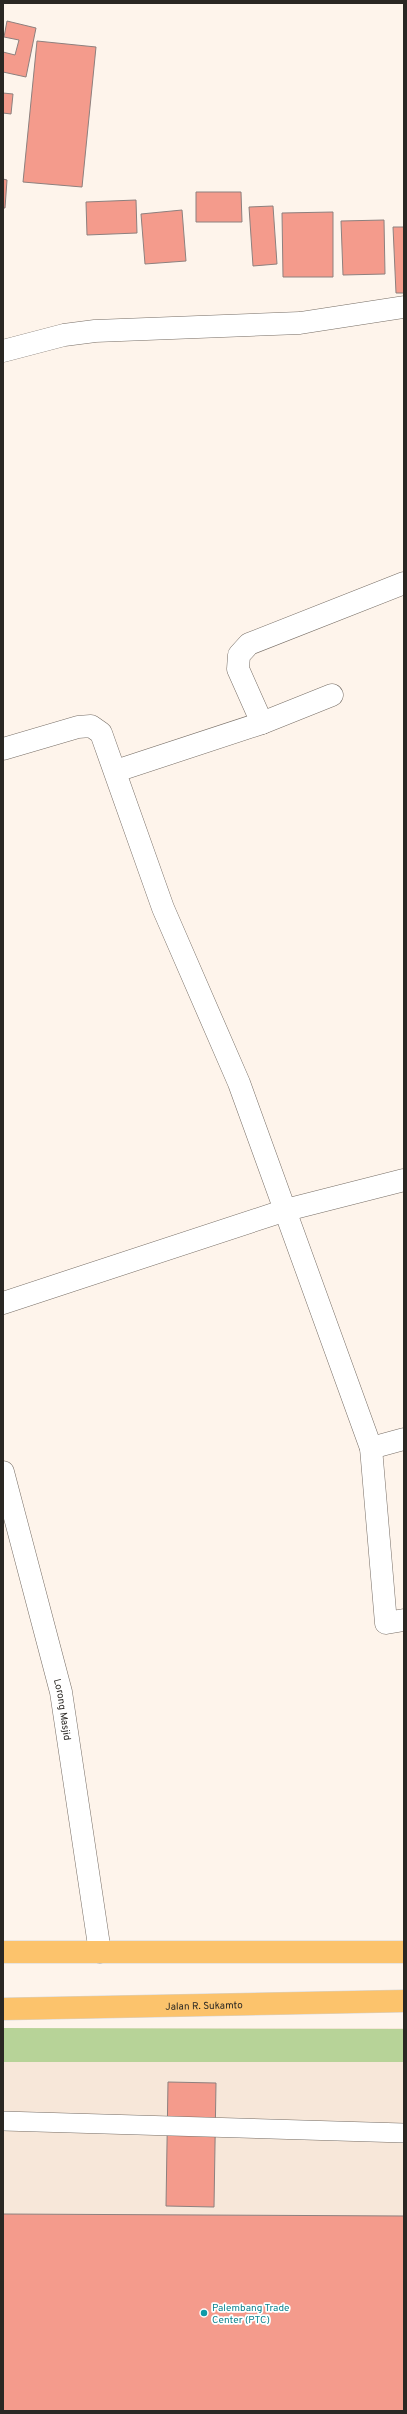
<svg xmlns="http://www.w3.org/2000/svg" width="407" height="2414" font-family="Overpass,sans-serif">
<rect width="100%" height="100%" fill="#fef4eb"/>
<rect fill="#f7e7d9" x="3" y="2028" width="401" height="383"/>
<polygon fill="#b7d398" points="3,2028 404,2029 404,2062 3,2062"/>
<g fill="#f49b8c" stroke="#8d807e">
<polygon points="7,21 36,28 26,77 3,72 3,52 15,55 19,40 4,37"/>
<polygon points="37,41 96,47 82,187 23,182"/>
<polygon points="3,93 13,94 11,114 3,113"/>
<polygon points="3,179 7,180 5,208 3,208"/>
<polygon points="196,192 241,192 242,222 196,222"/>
<polygon points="136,200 137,233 87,235 86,202"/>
<polygon points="273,206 277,264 253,266 249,207"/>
<polygon points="182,210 186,261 145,264 141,214"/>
<polygon points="333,212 333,277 283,277 282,213"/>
<polygon points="384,220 385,274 343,275 341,221"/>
<polygon points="393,227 404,227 404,293 396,293"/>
<polygon points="168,2082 216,2083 214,2207 166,2206"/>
<polygon points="3,2214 404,2216 404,2411 3,2411"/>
</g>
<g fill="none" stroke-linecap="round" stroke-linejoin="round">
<g stroke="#776e66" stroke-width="20">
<polyline id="lane" points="3,2121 404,2133"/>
</g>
<g stroke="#776e66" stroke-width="23">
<g id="street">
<polyline points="3,351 64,335 95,331 300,323 404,307"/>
<polyline points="262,723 238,669 239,655 249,644 404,583"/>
<polyline points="3,749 78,727 91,726 101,733 163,908 239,1083 371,1448 386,1623 404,1620"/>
<polyline points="116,771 262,723 332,695"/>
<polyline points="3,1303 286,1210 404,1180"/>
<polyline points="371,1448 404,1439"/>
<path id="s1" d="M3,1472L61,1692L100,1952"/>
</g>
</g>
<g stroke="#d4d4d3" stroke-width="23">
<g id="highway">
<polyline points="3,1952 404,1952"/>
<path id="s2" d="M3,2009L404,2001"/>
</g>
</g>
<use href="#lane" stroke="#fff" stroke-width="19"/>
<use href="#street" stroke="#fff" stroke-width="22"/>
<use href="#highway" stroke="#fcc36c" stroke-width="22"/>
</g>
<circle fill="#0f9aa8" stroke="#fff" stroke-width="1.5" cx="204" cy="2313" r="4"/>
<g text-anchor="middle" stroke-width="3.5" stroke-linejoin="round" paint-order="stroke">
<g font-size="10" fill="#2a2723" stroke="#fff">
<text dy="4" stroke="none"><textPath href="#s1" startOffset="245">Lorong Masjid</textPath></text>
<text dy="4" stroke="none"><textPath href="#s2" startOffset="201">Jalan R. Sukamto</textPath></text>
</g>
<g font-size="10" fill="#0d838f" stroke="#fff" text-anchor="start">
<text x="212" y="2311">Palembang Trade<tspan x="212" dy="12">Center (PTC)</tspan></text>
</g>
</g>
<rect width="407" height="2414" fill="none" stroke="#2a2723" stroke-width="8"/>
</svg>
